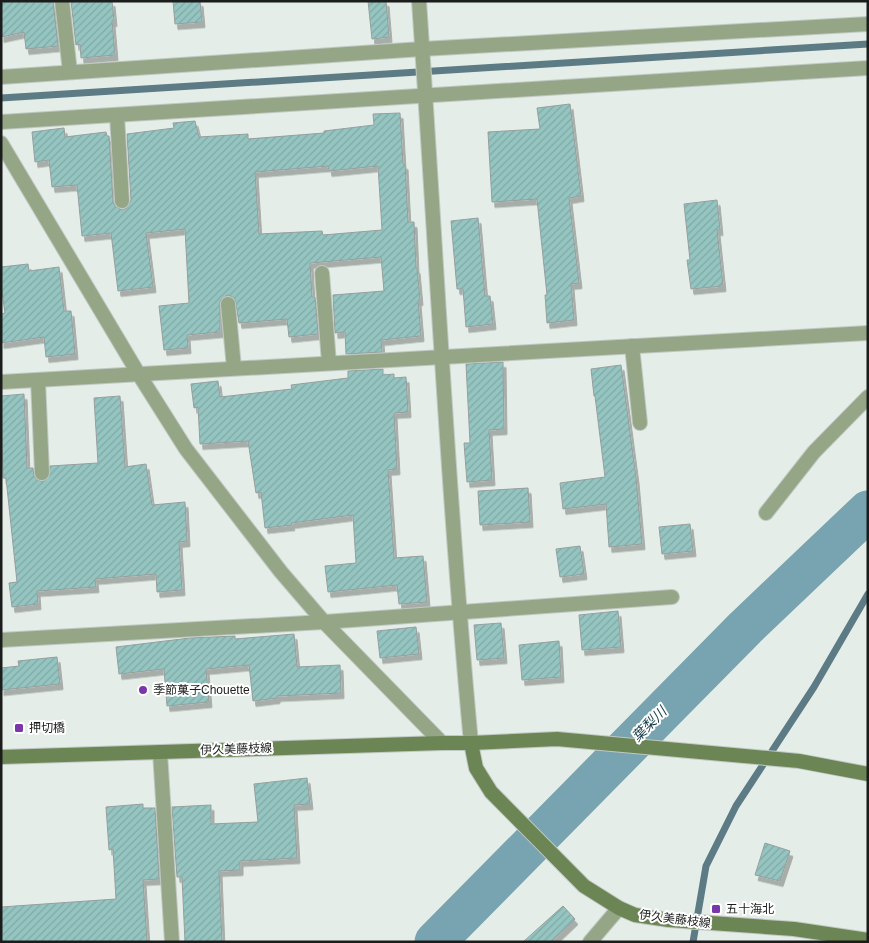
<svg xmlns="http://www.w3.org/2000/svg" width="869" height="943" font-family="Helvetica,'Noto Sans JP',sans-serif">
<defs>
<pattern id="building-hatch" width="6" height="6" patternUnits="userSpaceOnUse" patternTransform="scale(1.25)"><rect width="6" height="6" fill="#95c5c1"/><path d="M-1 1l2-2M0 6l6-6M5 7l2-2" fill="none" stroke="#80a9a5"/></pattern>
<filter id="shadow"><feDropShadow dx="3" dy="5.5" stdDeviation="0" flood-color="#0004"/></filter>
</defs>
<rect width="100%" height="100%" fill="#e4ede8"/>
<g fill="none" stroke-linecap="round" stroke-linejoin="round">
<g stroke="#5c7b84" stroke-width="7">
<polyline points="1,98 868,44"/>
<polyline points="693,942 706,866 736,806 814,687 868,594"/>
</g>
<polyline stroke="#78a3b1" stroke-width="41" points="435,942 746,627 868,511"/>
</g>
<g fill="url(#building-hatch)" stroke="#959f9e" fill-rule="evenodd" filter="url(#shadow)">
<polygon points="1,1 53,1 58,46 26,49 24,32 1,37"/>
<polygon points="71,1 112,1 114,21 112,21 115,55 81,58 80,44 76,45"/>
<polygon points="173,1 200,1 202,22 175,24"/>
<polygon points="368,1 386,1 389,37 372,39"/>
<polygon points="570,104 581,196 569,198 579,283 571,284 574,320 547,323 545,295 547,295 537,199 492,202 488,132 540,129 537,108"/>
<path d="M400,113L403,164H405L408,222H414L416,268H417L420,300H418L421,336L381,340L382,352L346,354L345,332L335,333L333,295L384,291L381,257L310,263L312,297H315L318,334L289,337L287,319L239,323L235,299L231,296L227,295L220,301V332L187,335L188,348L164,350L159,306L189,303L185,229L146,233L153,287L118,291L111,233L82,236L77,185L52,187L49,160L35,162L32,132L64,128L65,137L106,132L107,136H109L113,202L115,206L122,210L127,208L131,200L127,134L174,128L173,123L195,121L199,137L248,134V139L324,133V131L374,125L373,114ZM328,166L329,171L378,166L382,230L323,235L322,231L259,234L255,172Z"/>
<polygon points="717,200 720,230 717,230 723,286 691,289 687,260 690,260 684,204"/>
<polygon points="478,218 485,296 490,296 493,324 466,327 463,289 457,289 451,221"/>
<polygon points="28,264 29,271 59,267 64,311 71,311 75,354 46,357 44,337 1,343 1,314 5,313 1,285 1,267"/>
<polygon points="503,362 504,429 489,430 492,480 467,482 464,443 470,443 466,364"/>
<polygon points="621,365 636,478 642,544 609,547 606,504 563,509 560,483 605,477 595,396 594,396 591,369"/>
<polygon points="383,369 383,375 394,374 394,378 406,377 408,412 394,413 397,469 388,470 394,558 423,556 427,602 399,604 397,585 328,592 325,566 356,563 353,515 291,523 292,525 265,528 261,492 256,493 248,441 200,444 198,407 194,408 191,384 218,381 220,397 292,389 291,385 348,378 348,371"/>
<polygon points="24,394 27,468 33,468 34,477 42,482 49,477 50,466 98,463 94,398 120,396 125,467 146,464 152,505 185,502 187,541 179,542 182,590 157,592 156,574 95,579 96,587 37,591 38,604 12,607 9,583 17,582 6,478 3,478 1,396"/>
<polygon points="528,488 530,522 480,525 478,491"/>
<polygon points="690,524 693,551 662,554 659,527"/>
<polygon points="580,546 584,574 560,577 556,549"/>
<polygon points="618,611 621,647 582,650 579,615"/>
<polygon points="501,623 504,658 477,660 474,625"/>
<polygon points="416,627 419,654 380,658 377,631"/>
<polygon points="294,634 297,667 340,665 341,693 277,696 277,698 253,701 249,665 206,669 209,702 167,706 164,669 119,674 116,647 190,638 235,636 235,639"/>
<polygon points="559,641 561,677 522,680 519,645"/>
<polygon points="57,657 60,684 1,690 1,668 19,666 18,661"/>
<polygon points="307,778 310,804 294,805 297,858 240,861 240,870 219,871 222,942 185,942 182,877 177,877 172,807 211,805 211,824 258,822 254,784"/>
<polygon points="143,804 143,808 155,808 159,879 143,880 147,942 1,942 1,907 116,899 113,849 109,850 106,807"/>
<polygon points="765,843 790,851 780,881 755,875"/>
<polygon points="563,906 575,919 551,942 523,942"/>
</g>
<g fill="none" stroke-linecap="round" stroke-linejoin="round">
<g stroke="#c0c8c3" stroke-width="16">
<polyline id="pedestrian" points="324,622 442,743"/>
</g>
<g stroke="#c0c8c3" stroke-width="16">
<g id="minor">
<polyline points="62,1 70,72"/>
<path d="M419,1C436,249 448,496 471,743"/>
<polyline points="1,77 422,49 868,24"/>
<polyline points="117,115 122,201"/>
<polyline points="1,122 868,68"/>
<polyline points="1,143 138,373 186,449 281,572 324,622"/>
<polyline points="322,273 329,363"/>
<polyline points="228,304 234,368"/>
<polyline points="632,346 640,423"/>
<polyline points="38,380 42,473"/>
<polyline points="1,382 868,333"/>
<polyline points="766,513 814,452 868,397"/>
<polyline points="1,640 324,622 672,597"/>
<polyline points="160,752 172,942"/>
<polyline points="590,942 619,908"/>
</g>
</g>
<g stroke="#c0c8c3" stroke-width="16">
<g id="secondary">
<polyline points="471,743 476,768 491,792 584,886 619,908 635,915 669,920 794,929 868,940"/>
<polyline points="1,757 442,743 471,743 557,739 799,761 868,774"/>
</g>
</g>
<use href="#pedestrian" stroke="#95a686" stroke-width="14"/>
<use href="#minor" stroke="#95a686" stroke-width="14"/>
<use href="#secondary" stroke="#6c8555" stroke-width="14"/>
</g>
<g fill="#7937ab" stroke="#fff" stroke-width="2">
<circle cx="143" cy="690" r="5"/>
<rect x="14" y="723" width="10" height="10" rx="2.5"/>
<rect x="711" y="904" width="10" height="10" rx="2.5"/>
</g>
<g text-anchor="middle" stroke-width="4" stroke-linejoin="round" paint-order="stroke">
<g font-size="12" fill="#1a1d1b" stroke="#fff" text-anchor="start">
<text x="153" y="694">季節菓子Chouette</text>
<text x="29" y="732">押切橋</text>
<text x="726" y="913">五十海北</text>
</g>
<g font-size="12" fill="#1a1d1b" stroke="#fff">
<text transform="translate(236 749) rotate(-2)" y="4">伊久美藤枝線</text>
<text transform="translate(675 919) rotate(7)" y="4">伊久美藤枝線</text>
</g>
<g font-size="14" font-style="italic" fill="#163e4a" stroke="#fff">
<text transform="translate(649 724) rotate(-45)" y="5">葉梨川</text>
</g>
</g>
<rect width="869" height="943" fill="none" stroke="#1a1d1b" stroke-width="5"/>
</svg>
